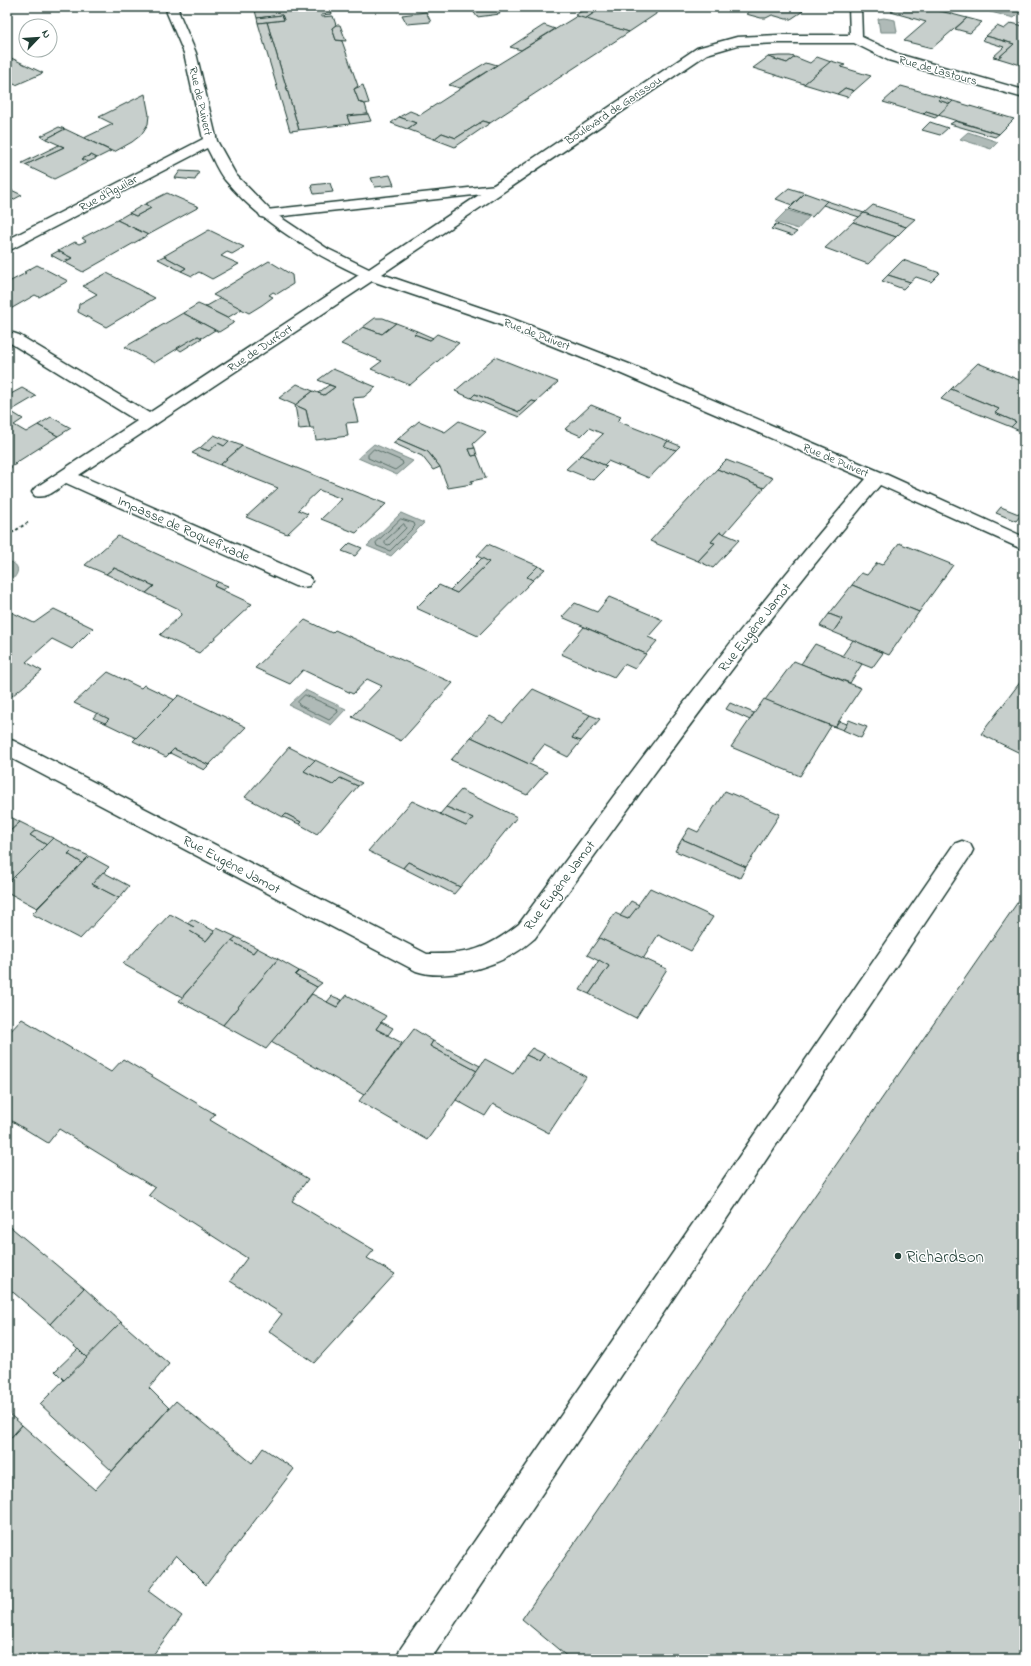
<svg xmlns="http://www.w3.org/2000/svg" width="1031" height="1666" font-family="'Indie Flower',sans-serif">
<rect width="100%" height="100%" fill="#fff"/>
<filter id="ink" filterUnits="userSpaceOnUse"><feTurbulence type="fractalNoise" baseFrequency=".025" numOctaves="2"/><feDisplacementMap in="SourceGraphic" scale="8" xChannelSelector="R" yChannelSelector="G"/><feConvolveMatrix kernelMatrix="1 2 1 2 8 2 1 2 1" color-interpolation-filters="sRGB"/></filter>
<g filter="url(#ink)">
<g fill="#afbab7" stroke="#758883">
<polygon points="987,7 1001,7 1020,12 1014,18 983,10"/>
<polygon points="884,18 895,20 897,32 880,32 878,19"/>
<polygon points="968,132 998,142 991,149 960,139"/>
<polygon points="787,210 809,217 798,229 775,222"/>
<polygon points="374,444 413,461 397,475 358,458"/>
<polygon points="401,513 424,523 391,556 367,546"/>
<path d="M7,561C23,564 19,577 7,583Z"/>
<polygon points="305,690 346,709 331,725 289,705"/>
</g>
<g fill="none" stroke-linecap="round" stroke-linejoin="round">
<g stroke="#596f68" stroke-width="1">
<polygon points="374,449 402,461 403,464 395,470 368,458 368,455"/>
<polygon points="401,519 414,523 415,526 390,551 377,546 376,543"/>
<polygon points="404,524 406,528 389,545 385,544 385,541"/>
<polygon points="305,695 337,709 338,712 329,720 299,705 298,702"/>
</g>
</g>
<g fill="#c7cfcc" stroke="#1f3d34">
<polygon points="254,7 329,7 332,14 321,15 321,17 333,16 336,25 332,28 336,40 342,41 358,86 354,89 359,102 365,104 368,114 347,116 350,124 299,130 267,22 284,20 282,15 257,18"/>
<polygon points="479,7 496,7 500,14 477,17 471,8"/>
<polygon points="589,7 601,7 600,9 585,19 575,15"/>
<polygon points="601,7 656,7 656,14 629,32 585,19 600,9"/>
<polygon points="756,7 793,7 803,11 791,19 786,19 772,15 766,18 761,18 746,14"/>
<polygon points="897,7 925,7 967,18 932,48 904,41 926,22 891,12"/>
<polygon points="426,12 431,22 407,24 402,15"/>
<polygon points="282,15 284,20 258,23 257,18"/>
<polygon points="577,16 629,32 490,123 483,121 456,138 442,133 434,139 407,129 416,123 399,117 410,111 420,115 497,65"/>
<polygon points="967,18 982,22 970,33 955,29"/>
<polygon points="267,22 299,130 290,131 258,23"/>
<polygon points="1011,23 1024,26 1024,66 998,58 1014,44 986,36 997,26 1004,29"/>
<polygon points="336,25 340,25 346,41 336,40 332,28"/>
<polygon points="544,25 555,29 521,50 510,47"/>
<polygon points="986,36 1014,44 998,58 993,57 1004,47 982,40"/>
<polygon points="7,56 43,73 16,85 7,81"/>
<polygon points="779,56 790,56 795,57 787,63 768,57"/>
<polygon points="768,57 787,63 795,57 810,63 817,57 831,62 804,84 753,68"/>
<polygon points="831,61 845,65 841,67 871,76 854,91 845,88 837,94 804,84"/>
<polygon points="487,62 497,65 460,88 449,85"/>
<polygon points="363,85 369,103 365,104 359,102 354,89"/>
<polygon points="901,86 941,97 938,100 951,104 939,115 926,111 923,114 883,102"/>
<polygon points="845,88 854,91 847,97 837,94"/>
<polygon points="145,94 149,115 148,124 141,135 132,142 114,152 84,138 113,124 99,117"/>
<polygon points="941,97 953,101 951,104 938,100"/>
<polygon points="953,101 1014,119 999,134 938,115"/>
<polygon points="926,111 939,115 935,118 923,114"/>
<polygon points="368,114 371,121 350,124 347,116"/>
<polygon points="399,117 416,123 407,129 391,123"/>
<polygon points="483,121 490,123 455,147 434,139 442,133 456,138"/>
<polygon points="955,121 999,134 995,137 950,124"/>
<polygon points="930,122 948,128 940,135 922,130"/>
<polygon points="59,127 65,129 46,139 41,136"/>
<polygon points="65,129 111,151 97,158 91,155 82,159 88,162 54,179 25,165 64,147 46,139"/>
<polygon points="59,145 64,147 25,165 22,163"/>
<polygon points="91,155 97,158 88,162 82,159"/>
<polygon points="180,171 199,172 195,180 175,178"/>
<polygon points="390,175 394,185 375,187 371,178"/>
<polygon points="330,183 333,192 314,194 311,185"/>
<polygon points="7,188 22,195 7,203"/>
<polygon points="789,188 805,193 792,205 776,199"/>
<polygon points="167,193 199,207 148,235 117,220 129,213 136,216 151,208 145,204"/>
<polygon points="805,193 827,201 812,217 789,209"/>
<polygon points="827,201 864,213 859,217 823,205"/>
<polygon points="145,204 151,208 136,216 129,213"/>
<polygon points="873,205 915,219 906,227 864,213"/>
<polygon points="864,213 906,227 896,237 853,222"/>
<polygon points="117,220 148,235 83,272 64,262 72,258 58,251 75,242 79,244 86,241 82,238"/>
<polygon points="853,222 896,237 868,264 825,248"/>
<polygon points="776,224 797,232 792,236 771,229"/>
<polygon points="209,230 244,247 232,254 227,252 221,256 239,264 212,279 199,272 192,276 181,271 186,268 164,256"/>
<polygon points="58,251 72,258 64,262 51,255"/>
<polygon points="164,256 186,268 181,271 158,259"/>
<polygon points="903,260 940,273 931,282 916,277 910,282 888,275"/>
<polygon points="269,261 292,275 293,284 277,294 273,292 269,295 273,297 262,305 249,313 213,295"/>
<polygon points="37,265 68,281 39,297 35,295 7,311 7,283 26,273 24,272"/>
<polygon points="107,273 155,298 106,327 78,312 79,304 97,294 83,286"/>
<polygon points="888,275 910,282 903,289 882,281"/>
<polygon points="221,298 242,309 227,318 205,307"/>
<polygon points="198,304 205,307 235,322 219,332 183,313"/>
<polygon points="183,313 215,330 202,338 198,336 154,363 125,347"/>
<polygon points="375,318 383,318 396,323 382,334 363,327"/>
<polygon points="396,323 417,331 414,334 430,340 437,334 459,343 410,385 371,369 382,361 341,344 363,327 382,334"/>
<polygon points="417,331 433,338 430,340 414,334"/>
<polygon points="198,336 202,338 181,351 177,348"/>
<polygon points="495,357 558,382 536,402 532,401 519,412 475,394 471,398 455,391"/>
<polygon points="978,363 1024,382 1024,433 1011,427 1016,422 995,413 999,409 951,389"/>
<polygon points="333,369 376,387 364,397 352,398 358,422 346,423 348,436 316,440 314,428 310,428 306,410 295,405 313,391 324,395 335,387 318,380"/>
<polygon points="297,384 313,391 295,405 279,398"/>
<polygon points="329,385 335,387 324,395 318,393"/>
<polygon points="22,388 36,396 7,413 7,396"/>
<polygon points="951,389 999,409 995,413 1016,422 1011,427 941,399"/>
<polygon points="475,394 519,412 532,401 536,402 519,417 471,398"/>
<polygon points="295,405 306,410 310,428 299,429"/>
<polygon points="591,405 621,417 617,421 668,441 664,446 676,450 649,478 608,461 604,465 581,455 603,434 589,428 581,436 565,429"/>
<polygon points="10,411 23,419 14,425 26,432 38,425 58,436 14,464 16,464 7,470 7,413"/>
<polygon points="51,417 71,428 58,436 38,425"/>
<polygon points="419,421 445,432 459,421 486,432 473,444 475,448 469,449 472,456 477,455 486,478 471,481 472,484 448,488 440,467 428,452 398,439"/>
<polygon points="214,435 229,441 224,446 218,443 209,451 200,448"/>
<polygon points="398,439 428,452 440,467 433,470 422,456 393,443"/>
<polygon points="229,441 242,446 220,465 192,453 200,448 209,451 218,443 224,446"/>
<polygon points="668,441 680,446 676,450 664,446"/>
<polygon points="242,446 386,504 356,533 321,519 342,499 319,490 298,510 308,514 287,534 246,517 278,488 220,465"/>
<polygon points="475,448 477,455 472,456 469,449"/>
<polygon points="581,455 604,465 607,466 593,480 566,469"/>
<polygon points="726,460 773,478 764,488 717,469"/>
<polygon points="717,469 764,488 724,534 720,532 711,542 715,543 698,561 650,541"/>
<polygon points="1001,507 1021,515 1016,521 996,513"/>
<polygon points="720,532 739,540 713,568 698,561 715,543 711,542"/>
<polygon points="118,536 218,582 214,586 252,604 199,653 160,635 181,615 179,609 146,593 154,586 114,568 106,574 85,565"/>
<polygon points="350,543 362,548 355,556 342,551"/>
<polygon points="899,543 953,565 919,612 852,585 861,573 867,575 877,563 882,565"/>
<polygon points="488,544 538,566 527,577 533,580 478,636 416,608 439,585 457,593 489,562 477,556"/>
<polygon points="482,558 489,562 457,593 450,590"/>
<polygon points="538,566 545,569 533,580 527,577"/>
<polygon points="114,568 154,586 146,593 106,574"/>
<polygon points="218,582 228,586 223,590 214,586"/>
<polygon points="852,585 919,612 889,655 833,632 842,619 829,614"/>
<polygon points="609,597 663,620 648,637 657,641 646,654 562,617 575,603 597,612"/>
<polygon points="54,609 93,628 72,649 52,639 26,662 42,671 12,696 7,694 7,610 34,623"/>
<polygon points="829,614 842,619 833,632 820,626"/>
<polygon points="305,620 332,633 335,630 453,683 401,741 352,717 382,686 367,679 353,694 303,670 290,684 255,668"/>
<polygon points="584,627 646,654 635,669 624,664 614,677 561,654"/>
<polygon points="853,640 883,653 872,668 842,656"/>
<polygon points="815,644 862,664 850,683 801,664"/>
<polygon points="794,661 861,688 835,727 765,700"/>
<polygon points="108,672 141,688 144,685 175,700 136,738 105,723 109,719 74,703"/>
<polygon points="1024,677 1024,755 981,734"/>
<polygon points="533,689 590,715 572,738 581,741 568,757 544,745 529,764 471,737 490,716 503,723"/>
<polygon points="179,695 246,727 209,765 174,749 166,757 133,741"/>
<polygon points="764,699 831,726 800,776 731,747"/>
<polygon points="730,703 754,713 750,720 726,709"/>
<polygon points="97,713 109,719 105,723 93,718"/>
<polygon points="590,715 600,719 581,741 572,738"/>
<polygon points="849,720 867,727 861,738 843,730"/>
<polygon points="839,721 847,724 843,730 835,727"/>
<polygon points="471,737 529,764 547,772 527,795 451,760"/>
<polygon points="289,747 315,760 304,771 333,785 340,778 358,786 317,834 299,824 301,822 286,814 283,817 245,797"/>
<polygon points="174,749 209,765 204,770 170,753"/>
<polygon points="315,760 362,783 358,786 340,778 333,785 304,771"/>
<polygon points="461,790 517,817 460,887 408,862 403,868 368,851 412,801 466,826 473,818 446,807"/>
<polygon points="725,791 780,814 746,867 682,839 689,828 698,832"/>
<polygon points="446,807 473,818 466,826 440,814"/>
<polygon points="286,814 301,822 299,824 283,817"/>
<polygon points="7,815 20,822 7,834"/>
<polygon points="20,822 36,830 30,835 47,845 7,884 7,834"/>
<polygon points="36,830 53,838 47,845 30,835"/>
<polygon points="53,838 73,849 68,854 82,863 37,908 7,892 7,884"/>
<polygon points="682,839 746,867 740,878 675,851"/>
<polygon points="73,849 89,856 82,863 68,854"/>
<polygon points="89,856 109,867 92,884 119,898 80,939 32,914"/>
<polygon points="408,862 460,887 454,894 403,868"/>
<polygon points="103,872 129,886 119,898 92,884"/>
<polygon points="650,888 713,917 691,951 658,935 643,959 599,938 615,913 628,919"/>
<polygon points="1024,893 1024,1659 570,1659 522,1619"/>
<polygon points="631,901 639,905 628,919 620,916"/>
<polygon points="170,914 194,927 190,931 206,941 217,928 236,937 182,997 123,964"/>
<polygon points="192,919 214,931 206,941 190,931 194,927 187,923"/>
<polygon points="236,937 257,948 253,953 231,941"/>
<polygon points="599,938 667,969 636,1018 589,994 609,966 587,955"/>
<polygon points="231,941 253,953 257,948 278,959 223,1025 179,1001"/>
<polygon points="278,959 299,971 295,975 317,987 266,1049 223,1025"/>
<polygon points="599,960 609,966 589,994 580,990"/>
<polygon points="299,971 322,983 317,987 295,975"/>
<polygon points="312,994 337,1007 347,995 386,1016 376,1029 402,1043 364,1095 271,1042"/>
<polygon points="332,996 342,1000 337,1007 327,1002"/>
<polygon points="22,1019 111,1072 123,1059 215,1114 210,1120 308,1179 292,1201 374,1250 367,1258 395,1274 314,1363 269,1331 282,1314 230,1281 247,1258 149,1195 155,1188 59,1129 48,1143 7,1118 7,1035"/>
<polygon points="381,1022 393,1028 388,1035 376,1029"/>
<polygon points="414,1029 433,1041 430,1046 477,1071 427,1140 359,1101"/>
<polygon points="433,1041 480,1066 477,1071 430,1046"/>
<polygon points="532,1048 544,1054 539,1061 526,1055"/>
<polygon points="544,1054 586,1077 549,1133 493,1104 485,1116 456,1100 485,1059 513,1074 526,1055 539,1061"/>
<polygon points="7,1224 84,1288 50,1324 7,1287"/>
<polygon points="84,1288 121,1322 87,1358 50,1324"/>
<polygon points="121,1322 169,1364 149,1388 169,1408 112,1471 40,1404"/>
<polygon points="78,1349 87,1358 64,1380 55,1371"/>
<polygon points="176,1401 252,1463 263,1448 294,1469 206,1585 176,1555 148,1591 182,1616 150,1659 7,1659 7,1442 22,1425 95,1490"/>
<polygon points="7,1412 22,1425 7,1442"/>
</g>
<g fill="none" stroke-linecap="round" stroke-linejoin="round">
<g stroke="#1f3d34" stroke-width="3">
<g id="lane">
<polygon points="496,185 501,186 503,189 501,192 266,218 261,217 259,214 261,211 266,210"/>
<polygon points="962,841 970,844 973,850 970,856 431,1659 396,1659 401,1648 954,844"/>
</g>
</g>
<g stroke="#1f3d34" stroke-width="3">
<path id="street" d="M166,7H178L179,13L196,53L217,141L236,175L271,211L328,249L369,269L697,48L737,37L779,35H850L849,7H861L862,37L898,54L1024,90V98L888,60L854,43H779L738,45L707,54L382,274L505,316L629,364L883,473L1024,537V550L880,485C757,630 646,783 535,938C529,943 522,949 515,953C490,968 444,981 416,971L7,756V739L14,741L427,954C469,955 486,950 519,924C630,773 742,621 866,479L617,372L493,322L372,281L79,475L309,576L312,581L309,586L302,587L295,586L66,483C56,490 47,499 35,496L32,492L35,488L137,421L7,341V335L13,333L19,335L149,413L359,275C309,251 261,223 225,180C217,171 213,158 207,148L12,249L7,251V240L203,139L184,53L167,13Z"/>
</g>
<polyline stroke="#1f3d34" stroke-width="2" stroke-dasharray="3 2.5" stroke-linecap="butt" points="7,536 30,521"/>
<use href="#lane" fill="#fff" fill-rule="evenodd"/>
<use href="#street" fill="#fff" fill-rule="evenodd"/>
</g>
</g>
<circle fill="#1f3d34" stroke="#fff" stroke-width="1.5" cx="898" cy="1256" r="4"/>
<g text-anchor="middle" stroke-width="3" stroke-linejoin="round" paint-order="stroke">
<g font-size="12" fill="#1f3d34" stroke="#fff">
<text transform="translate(938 70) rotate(16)" y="4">Rue de Lastours</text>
<text transform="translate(201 101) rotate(77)" y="4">Rue de Puivert</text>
<text transform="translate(613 110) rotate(-34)" y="4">Boulevard de Garissou</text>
<text transform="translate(108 193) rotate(-28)" y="4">Rue d'Aguilar</text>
<text transform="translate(537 334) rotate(21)" y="4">Rue de Puivert</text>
<text transform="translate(260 348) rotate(-34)" y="4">Rue de Durfort</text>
<text transform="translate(836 460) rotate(23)" y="4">Rue de Puivert</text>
</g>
<g font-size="14" fill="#1f3d34" stroke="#fff">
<text transform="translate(184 528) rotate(24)" y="5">Impasse de Roquefixade</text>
<text transform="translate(754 627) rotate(-52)" y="5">Rue Eugène Jamot</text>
<text transform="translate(232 864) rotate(28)" y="5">Rue Eugène Jamot</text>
<text transform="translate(559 885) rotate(-53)" y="5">Rue Eugène Jamot</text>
</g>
<g font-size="17" fill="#1f3d34" stroke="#fff" text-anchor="start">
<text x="906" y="1262">Richardson</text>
</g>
</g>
<rect width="1031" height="1666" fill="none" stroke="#fff" stroke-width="24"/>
<rect x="12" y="12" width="1007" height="1642" fill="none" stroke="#1f3d34" stroke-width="1.5" filter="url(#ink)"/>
<g transform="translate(38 38) rotate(65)"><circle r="19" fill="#ffffff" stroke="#a5b1ae"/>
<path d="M0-3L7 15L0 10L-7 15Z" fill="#1f3d34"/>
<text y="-6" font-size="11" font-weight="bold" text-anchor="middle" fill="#1f3d34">N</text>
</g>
</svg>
